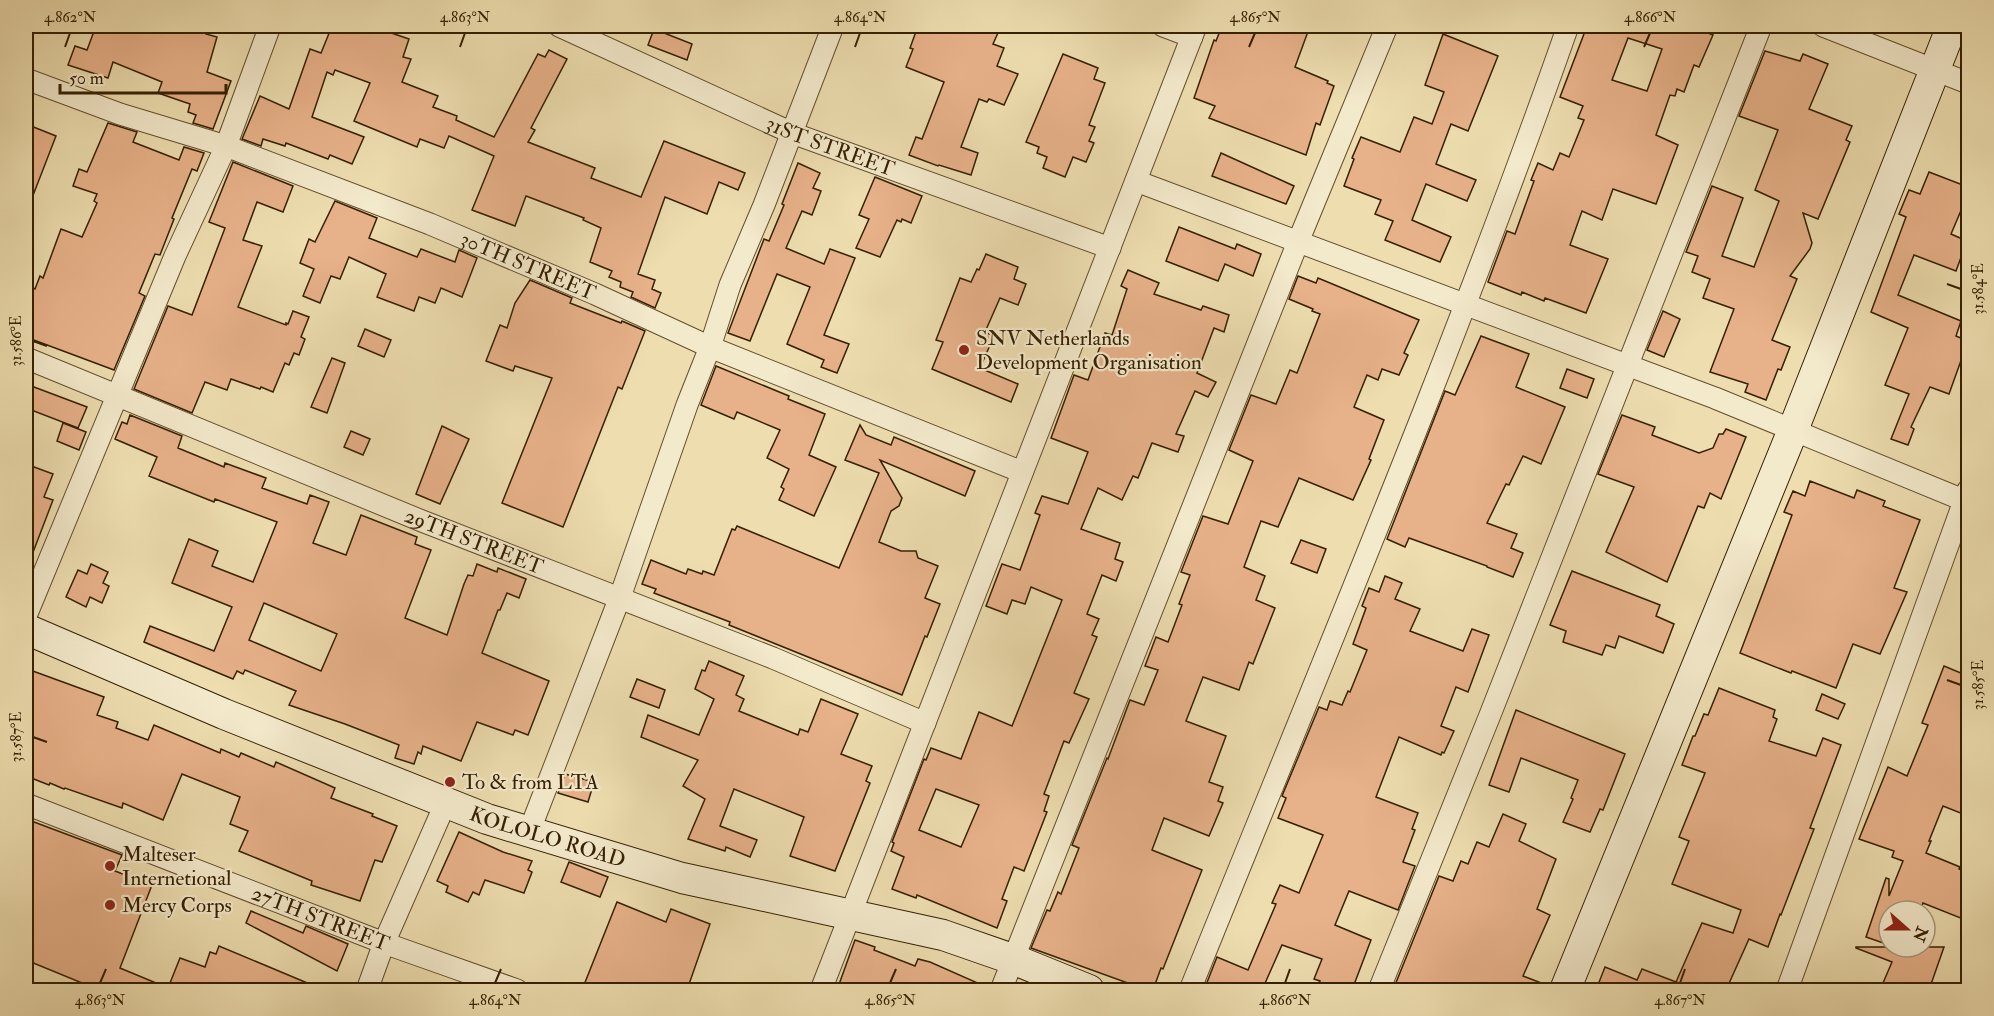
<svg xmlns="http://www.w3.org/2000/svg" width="1994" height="1016" font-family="'IM FELL Double Pica',serif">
<rect width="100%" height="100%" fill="#edddaf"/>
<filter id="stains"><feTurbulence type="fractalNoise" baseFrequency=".00333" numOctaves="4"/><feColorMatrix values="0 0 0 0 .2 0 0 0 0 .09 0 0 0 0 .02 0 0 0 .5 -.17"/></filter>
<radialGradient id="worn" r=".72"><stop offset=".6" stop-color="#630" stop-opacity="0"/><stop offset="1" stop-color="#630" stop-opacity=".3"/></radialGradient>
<g fill="#e7b189" stroke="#352001" stroke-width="1.5" fill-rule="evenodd">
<polygon points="96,26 209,26 206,34 217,37 207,72 231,81 213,129 193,123 196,115 188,112 190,104 158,93 162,82 113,62 108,78 68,65 75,46 87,50"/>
<polygon points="332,26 382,26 380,29 409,39 403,57 411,59 402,82 438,96 433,107 457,116 456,120 494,137 538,54 545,57 549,50 567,59 531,128 535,130 528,142 595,168 591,178 641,197 664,141 745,173 738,190 719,182 707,214 665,197 638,274 655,280 652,289 661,293 655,308 631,297 633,292 620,287 621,282 609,277 612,271 590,262 601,228 583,220 584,218 526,196 515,226 472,210 494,156 449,136 444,148 420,139 417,147 354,121 370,83 335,70 333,75 327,72 312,117 364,137 352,164 330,155 328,159 286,143 285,146 263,139 261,146 242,139 260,96 289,109 310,49 321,53"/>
<polygon points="918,26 1001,26 993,44 1004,48 997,66 1018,74 1004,105 989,99 987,102 979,99 961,147 978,153 971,175 939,165 938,166 909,155 916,137 922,139 944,82 906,67 913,49 910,48"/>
<polygon points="1222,26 1310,26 1295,67 1328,81 1327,83 1334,86 1320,125 1316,123 1306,155 1209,118 1215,106 1194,98 1214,40 1216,41"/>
<path d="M1587,26H1711L1708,33L1713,35L1699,67L1694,65L1684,92L1677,89L1675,96L1670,95L1656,135L1678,145L1656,204L1613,189L1602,220L1582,211L1570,245L1608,259L1586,313L1545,298L1544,301L1522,292L1521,295L1488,282L1507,231L1515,234L1534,181L1531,180L1538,163L1553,170L1560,153L1569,157L1584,120L1578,118L1583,106L1560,97ZM1628,38L1662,49L1647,91L1612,80Z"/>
<polygon points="654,29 692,44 687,60 648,45"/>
<polygon points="1443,34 1498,56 1468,131 1451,124 1436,164 1476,180 1467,201 1426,184 1412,220 1451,237 1440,262 1385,240 1393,221 1375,214 1381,200 1344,186 1354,159 1352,158 1361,137 1400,152 1414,117 1432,124 1444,92 1425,85"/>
<polygon points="1765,51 1800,61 1803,54 1828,64 1809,109 1852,126 1846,140 1850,142 1818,219 1803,213 1812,243 1810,249 1790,276 1797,279 1772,340 1790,347 1781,370 1778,369 1766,400 1745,392 1748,384 1710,372 1734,309 1703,298 1710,279 1692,272 1698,256 1686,252 1712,186 1743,198 1722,256 1754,267 1779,201 1755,190 1778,130 1739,116"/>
<polygon points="1063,54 1098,68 1094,79 1105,83 1089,125 1095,127 1089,141 1094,143 1086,162 1073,157 1065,177 1043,168 1047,157 1037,153 1039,147 1026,142"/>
<polygon points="108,123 137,132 133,142 179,160 184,147 204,153 197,171 192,169 172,218 174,219 160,255 155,254 139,293 145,296 114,370 31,339 33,333 26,331 26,285 35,289 40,276 43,278 61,229 82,237 97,203 94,201 97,194 73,186 79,169 87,172"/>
<polygon points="26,124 56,136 27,211 26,210"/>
<polygon points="1221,153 1294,186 1286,204 1212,176"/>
<polygon points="233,162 293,186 283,212 257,202 243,240 262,246 238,307 286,325 286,323 288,324 293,311 309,317 301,337 305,339 299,355 294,353 289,365 285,363 273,392 261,387 260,389 231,379 227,390 205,382 192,413 134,389 168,306 192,315 225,228 209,222"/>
<polygon points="798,163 820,173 813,188 821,191 812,215 802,211 786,248 824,264 830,249 855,258 824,335 849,344 837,373 821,367 824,360 787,344 810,287 777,274 750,341 728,333 764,239 769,241 784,205 782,204"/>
<polygon points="1929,172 1968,187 1968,194 1951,234 1967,241 1956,271 1914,255 1898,295 1961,321 1956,336 1968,341 1949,394 1930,387 1911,427 1914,429 1908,445 1891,439 1909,394 1885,385 1908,328 1871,312 1906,217 1899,214 1909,190 1920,194"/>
<polygon points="875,177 922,196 911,223 902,219 901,222 897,220 880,257 856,248 869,219 859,215"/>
<polygon points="335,201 377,218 369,238 417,257 421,249 455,262 459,250 477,258 462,297 441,288 435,303 419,297 414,311 377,297 386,274 349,257 340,279 331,276 320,303 303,296 314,269 300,263 309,239 315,242"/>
<polygon points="1179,227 1235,249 1237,244 1261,254 1253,276 1225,264 1218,281 1166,261"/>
<polygon points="986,254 1018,267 1014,279 1026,284 1018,305 1000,298 985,332 994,336 980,368 1018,384 1011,402 932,369 943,342 936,340 960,278 971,282 977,269 979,270"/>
<path d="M1128,270L1159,283L1154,294L1201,310L1203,306L1229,315L1224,332L1214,328L1197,373L1216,382L1208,397L1195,391L1176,434L1184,436L1178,452L1152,443L1138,478L1133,476L1122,500L1098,488L1081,529L1120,543L1115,559L1123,562L1116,581L1102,575L1087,614L1099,619L1092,635L1097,637L1074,693L1089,699L1069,743L1064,741L1044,794L1049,796L1044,811L1047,812L1024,871L1014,867L1002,899L1007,901L997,928L917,895L916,898L892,889L904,857L891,851L894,843L892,842L924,759L926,760L931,748L961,759L979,712L1012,726L1062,600L1031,587L1025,604L1012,600L1007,614L986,606L1002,564L1020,570L1040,515L1035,513L1042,496L1068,504L1088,452L1051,438L1074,375L1088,380L1105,333L1112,335L1127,289L1121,286ZM936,789L979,805L961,847L919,830Z"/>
<polygon points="1298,276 1316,283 1318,278 1419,320 1404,353 1408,355 1399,375 1382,369 1378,380 1367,375 1354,407 1384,420 1369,459 1371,460 1353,500 1299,478 1278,527 1261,521 1244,567 1265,576 1256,600 1275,608 1253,664 1249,662 1239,690 1203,677 1186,721 1226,736 1209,782 1223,787 1218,801 1223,803 1209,836 1164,818 1152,850 1202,870 1163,969 1161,968 1153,990 1147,990 1031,948 1047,910 1050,911 1058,892 1061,894 1079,848 1072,845 1107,758 1108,759 1130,700 1144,705 1158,670 1145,666 1156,637 1168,642 1182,605 1179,604 1190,575 1181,572 1203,516 1228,524 1253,461 1229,450 1251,395 1276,404 1290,370 1297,373 1320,314 1312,311 1313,309 1289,299"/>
<polygon points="530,280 572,298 570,303 621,323 622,321 645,331 622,389 618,387 563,527 502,503 552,378 515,366 513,371 486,361 500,325 507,328 515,303"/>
<polygon points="1663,311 1680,319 1664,357 1647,350"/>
<polygon points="365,329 391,340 384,357 358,346"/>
<polygon points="1481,336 1529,354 1516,387 1565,407 1541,464 1523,456 1509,485 1506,484 1487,523 1517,534 1511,548 1523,553 1513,577 1487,567 1487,566 1409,538 1405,547 1387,539 1445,391 1455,395"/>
<polygon points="332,358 345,363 327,413 311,407"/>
<polygon points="716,366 789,396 788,399 825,414 809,455 836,467 814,516 779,500 784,489 781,487 789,469 767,458 780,430 737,412 734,419 701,405"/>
<polygon points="1567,369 1594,379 1587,398 1560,388"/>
<polygon points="26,384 87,407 78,428 26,408"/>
<path d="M130,415L182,436L178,448L224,467L225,463L266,478L262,488L307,504L310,495L329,502L313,543L346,555L361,515L417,537L415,544L431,550L405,618L415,622L447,635L464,584L468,575L473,576L477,564L497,572L498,568L526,579L519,598L507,593L500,610H498L482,653L549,681L528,735L515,730L513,735L477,722L461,761L423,746L421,754L418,752L414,764L395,758L399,745L345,724L289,705L296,691L245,670L243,674L237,671L233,679L144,642L150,626L214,651L232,607L172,583L189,539L218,551L212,566L253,582L277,522L215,499L214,502L149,476L157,457L115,439L122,422L127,424ZM264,603L337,634L321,671L249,640Z"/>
<polygon points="1622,415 1655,427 1652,435 1699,453 1713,448 1719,434 1723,434 1726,429 1746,437 1721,499 1710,493 1704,508 1698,506 1667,582 1606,552 1634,487 1598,474"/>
<polygon points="63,423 86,432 79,450 57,441"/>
<polygon points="860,425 866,435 891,445 894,437 975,471 965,496 880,460 902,498 899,506 891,511 879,542 901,551 916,551 918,558 938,566 925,598 940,604 927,637 925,636 902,695 729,625 730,622 654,593 656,589 642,584 651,560 686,574 688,569 702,574 703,571 714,575 732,529 735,530 737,526 839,568 879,473 845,460"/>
<polygon points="442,426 469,439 440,504 416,494"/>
<polygon points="351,431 370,439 363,455 344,447"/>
<polygon points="26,464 53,474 44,497 53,500 27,568 26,568"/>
<polygon points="1810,481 1854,498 1857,490 1885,501 1883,506 1920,520 1894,588 1907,592 1880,654 1853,644 1836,688 1792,671 1791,673 1740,653 1792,515 1784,512 1793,491 1805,496"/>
<polygon points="1301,540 1326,549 1317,573 1291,563"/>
<polygon points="91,564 108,572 103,583 109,586 102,603 90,597 86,607 66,597 78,570 87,574"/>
<polygon points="1572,571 1660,605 1656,616 1674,624 1663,653 1619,636 1615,648 1606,645 1602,655 1563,642 1566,631 1550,625"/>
<polygon points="1385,576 1402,583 1395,599 1420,609 1410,631 1463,651 1472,629 1489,635 1468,692 1456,687 1441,726 1454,731 1444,753 1442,752 1441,755 1399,737 1376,797 1418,813 1412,829 1415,830 1403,862 1415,866 1398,910 1349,891 1335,925 1371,940 1352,990 1316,990 1320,981 1314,979 1322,959 1282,945 1262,990 1204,990 1217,957 1248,970 1276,904 1272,903 1280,885 1299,893 1323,835 1278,818 1286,798 1282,796 1319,707 1327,710 1330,701 1342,705 1348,691 1350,692 1367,650 1353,644 1366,608 1362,606 1369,588 1379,592"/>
<polygon points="709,661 744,676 736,695 744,699 739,711 798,735 800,729 808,732 821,699 858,714 841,754 872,766 866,781 870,783 835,871 790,856 804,817 734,789 720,826 757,840 750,857 726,847 725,851 688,839 705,799 683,786 698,760 641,737 648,715 699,735 714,699 695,689 702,670 705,671"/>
<polygon points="1944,666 1968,676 1968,816 1943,806 1929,841 1931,841 1926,853 1960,867 1959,869 1968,873 1968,921 1923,903 1920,911 1889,911 1889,945 1866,937 1886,878 1889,879 1889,896 1903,861 1892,857 1894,851 1859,839 1888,767 1907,776 1928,725 1922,723"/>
<polygon points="30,670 104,697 97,715 118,722 116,728 148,740 154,725 220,753 221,749 239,757 241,753 274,767 276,762 335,788 331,798 373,814 372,816 397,826 382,862 375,860 360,901 311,885 312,881 239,851 248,831 230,824 240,797 182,774 163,820 123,803 122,808 65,788 64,789 50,783 49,785 26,776 26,681"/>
<polygon points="637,679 665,690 659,708 630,697"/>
<polygon points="1719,688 1775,710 1773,717 1777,719 1769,741 1816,756 1823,738 1841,745 1810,828 1814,829 1781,915 1780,914 1768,947 1749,939 1726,990 1596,990 1605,967 1637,980 1642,969 1684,985 1676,982 1702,923 1733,933 1741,910 1672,884 1689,841 1679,837 1705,773 1682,765 1693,736 1695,736 1704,714 1708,715"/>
<polygon points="1822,694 1845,704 1838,719 1816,710"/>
<polygon points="1516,710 1625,754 1603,810 1600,809 1590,832 1563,822 1573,799 1571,798 1578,780 1521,758 1509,792 1489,785"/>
<polygon points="565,774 594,782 588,802 558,793"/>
<polygon points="1503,814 1526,824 1519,841 1556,859 1537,909 1550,915 1523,976 1549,986 1548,990 1393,990 1439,876 1453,881 1461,861 1468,864 1477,842 1489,847"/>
<polygon points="26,819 122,855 115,871 152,885 120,968 168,988 180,958 205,967 210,952 216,954 219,946 324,990 99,990 26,960"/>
<polygon points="459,832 503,852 532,861 528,870 532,872 524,893 485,880 479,895 473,892 468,902 446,892 448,886 437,881"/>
<polygon points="569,862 608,877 600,897 561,882"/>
<polygon points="617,902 666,922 671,909 710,924 687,990 582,990"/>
<polygon points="251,911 303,933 306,926 348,944 337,971 246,923"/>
<polygon points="855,940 875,947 874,950 915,966 918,959 930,962 989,988 988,990 837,990"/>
<polygon points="1856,947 1944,947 1929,990 1880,990 1892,962 1856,948"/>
</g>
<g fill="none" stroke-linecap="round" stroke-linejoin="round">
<g stroke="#634f2c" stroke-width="23">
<g id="street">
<path id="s1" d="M559,26L792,133L1110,248"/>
<polyline points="1163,26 1192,37"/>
<polyline points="1823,26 1968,83"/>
<path id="s2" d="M26,79L120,114L226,146L430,224L595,294L710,347L1022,472"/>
<polyline points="1136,181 1715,398 1968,502"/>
<path id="s3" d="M26,358L422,521L773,658L925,723"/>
<polyline points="26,616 175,256 226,146 270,26"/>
<path id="s4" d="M26,804L384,943L517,990"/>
<polyline points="529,832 620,597 687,405 710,347 730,285 764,205 833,26"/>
<polyline points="367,990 384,943 446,802"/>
<polyline points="821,990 1196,26"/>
<polyline points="1001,990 1298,242 1387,26"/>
<path d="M1190,990C1319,670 1454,351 1568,26"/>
<polyline points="1379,990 1490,715 1761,26"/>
<polyline points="1787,990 1968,490"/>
</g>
</g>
<g stroke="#352001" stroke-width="32">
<g id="secondary">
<path id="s5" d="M26,629L224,714L487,819L682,878L943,935L1015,960L1089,990"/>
<polyline points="1565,990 1793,430 1952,26"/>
</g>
</g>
<use href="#street" stroke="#f3e9cb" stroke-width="21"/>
<use href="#secondary" stroke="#f3e9cb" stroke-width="30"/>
</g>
<path fill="none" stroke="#352001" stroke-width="2" d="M65,47L70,33M460,47L465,33M855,47L860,33M1249,47L1255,33M1644,47L1650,33M1947,284L1961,289M33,341L47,346M1947,680L1961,685M33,737L47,742M100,983L106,969M495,983L501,969M890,983L896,969M1285,983L1290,969M1680,983L1685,969"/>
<g fill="#8f2418" stroke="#f3e9cb" stroke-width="2">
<circle cx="964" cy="350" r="6"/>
<circle cx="450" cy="782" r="6"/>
<circle cx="110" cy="866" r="6"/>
<circle cx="110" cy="905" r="6"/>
</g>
<g text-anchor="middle" stroke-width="4.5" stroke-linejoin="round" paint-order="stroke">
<g font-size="21" fill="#352001" stroke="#f3e9cb">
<text dy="7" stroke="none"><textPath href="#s1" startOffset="297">31ST STREET</textPath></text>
<text dy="7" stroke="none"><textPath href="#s2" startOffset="536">30TH STREET</textPath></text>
<text dy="7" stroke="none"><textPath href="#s3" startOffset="484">29TH STREET</textPath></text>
<text dy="7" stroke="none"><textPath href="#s5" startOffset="562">KOLOLO ROAD</textPath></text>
<text dy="7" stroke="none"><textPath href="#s4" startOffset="316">27TH STREET</textPath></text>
</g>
<g font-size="21" fill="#352001" stroke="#f3e9cb" text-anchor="start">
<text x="976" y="345">SNV Netherlands<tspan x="976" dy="24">Development Organisation</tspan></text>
<text x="462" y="789">To &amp; from LTA</text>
<text x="122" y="861">Malteser<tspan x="122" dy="24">Internetional</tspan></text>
<text x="122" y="912">Mercy Corps</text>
</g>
</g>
<rect width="1994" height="1016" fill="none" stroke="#edddaf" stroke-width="66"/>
<g transform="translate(1907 929) rotate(111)"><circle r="28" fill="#f3e9cb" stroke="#a7997a" stroke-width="1.5"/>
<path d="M0-4.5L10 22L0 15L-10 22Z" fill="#8f2418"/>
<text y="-9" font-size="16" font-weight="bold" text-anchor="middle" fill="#352001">N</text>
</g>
<path d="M60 84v9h166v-9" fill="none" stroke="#352001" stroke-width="3"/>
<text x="69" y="84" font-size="18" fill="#352001" stroke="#f3e9cb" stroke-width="4.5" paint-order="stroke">50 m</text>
<rect x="33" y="33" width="1928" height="950" fill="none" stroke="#352001" stroke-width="2"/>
<g font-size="15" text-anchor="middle" fill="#352001">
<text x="70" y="22">4.862°N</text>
<text x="465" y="22">4.863°N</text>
<text x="860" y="22">4.864°N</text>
<text x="1255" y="22">4.865°N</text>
<text x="1650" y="22">4.866°N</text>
<text transform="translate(1978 289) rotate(-90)" y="5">31.584°E</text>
<text transform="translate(16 341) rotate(-90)" y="5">31.586°E</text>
<text transform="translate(1978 685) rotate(-90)" y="5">31.585°E</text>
<text transform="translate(16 737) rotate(-90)" y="5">31.587°E</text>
<text x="100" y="1005">4.863°N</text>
<text x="495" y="1005">4.864°N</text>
<text x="890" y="1005">4.865°N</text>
<text x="1285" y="1005">4.866°N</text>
<text x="1680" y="1005">4.867°N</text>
</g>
<rect width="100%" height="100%" filter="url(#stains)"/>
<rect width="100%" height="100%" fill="url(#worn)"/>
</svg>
